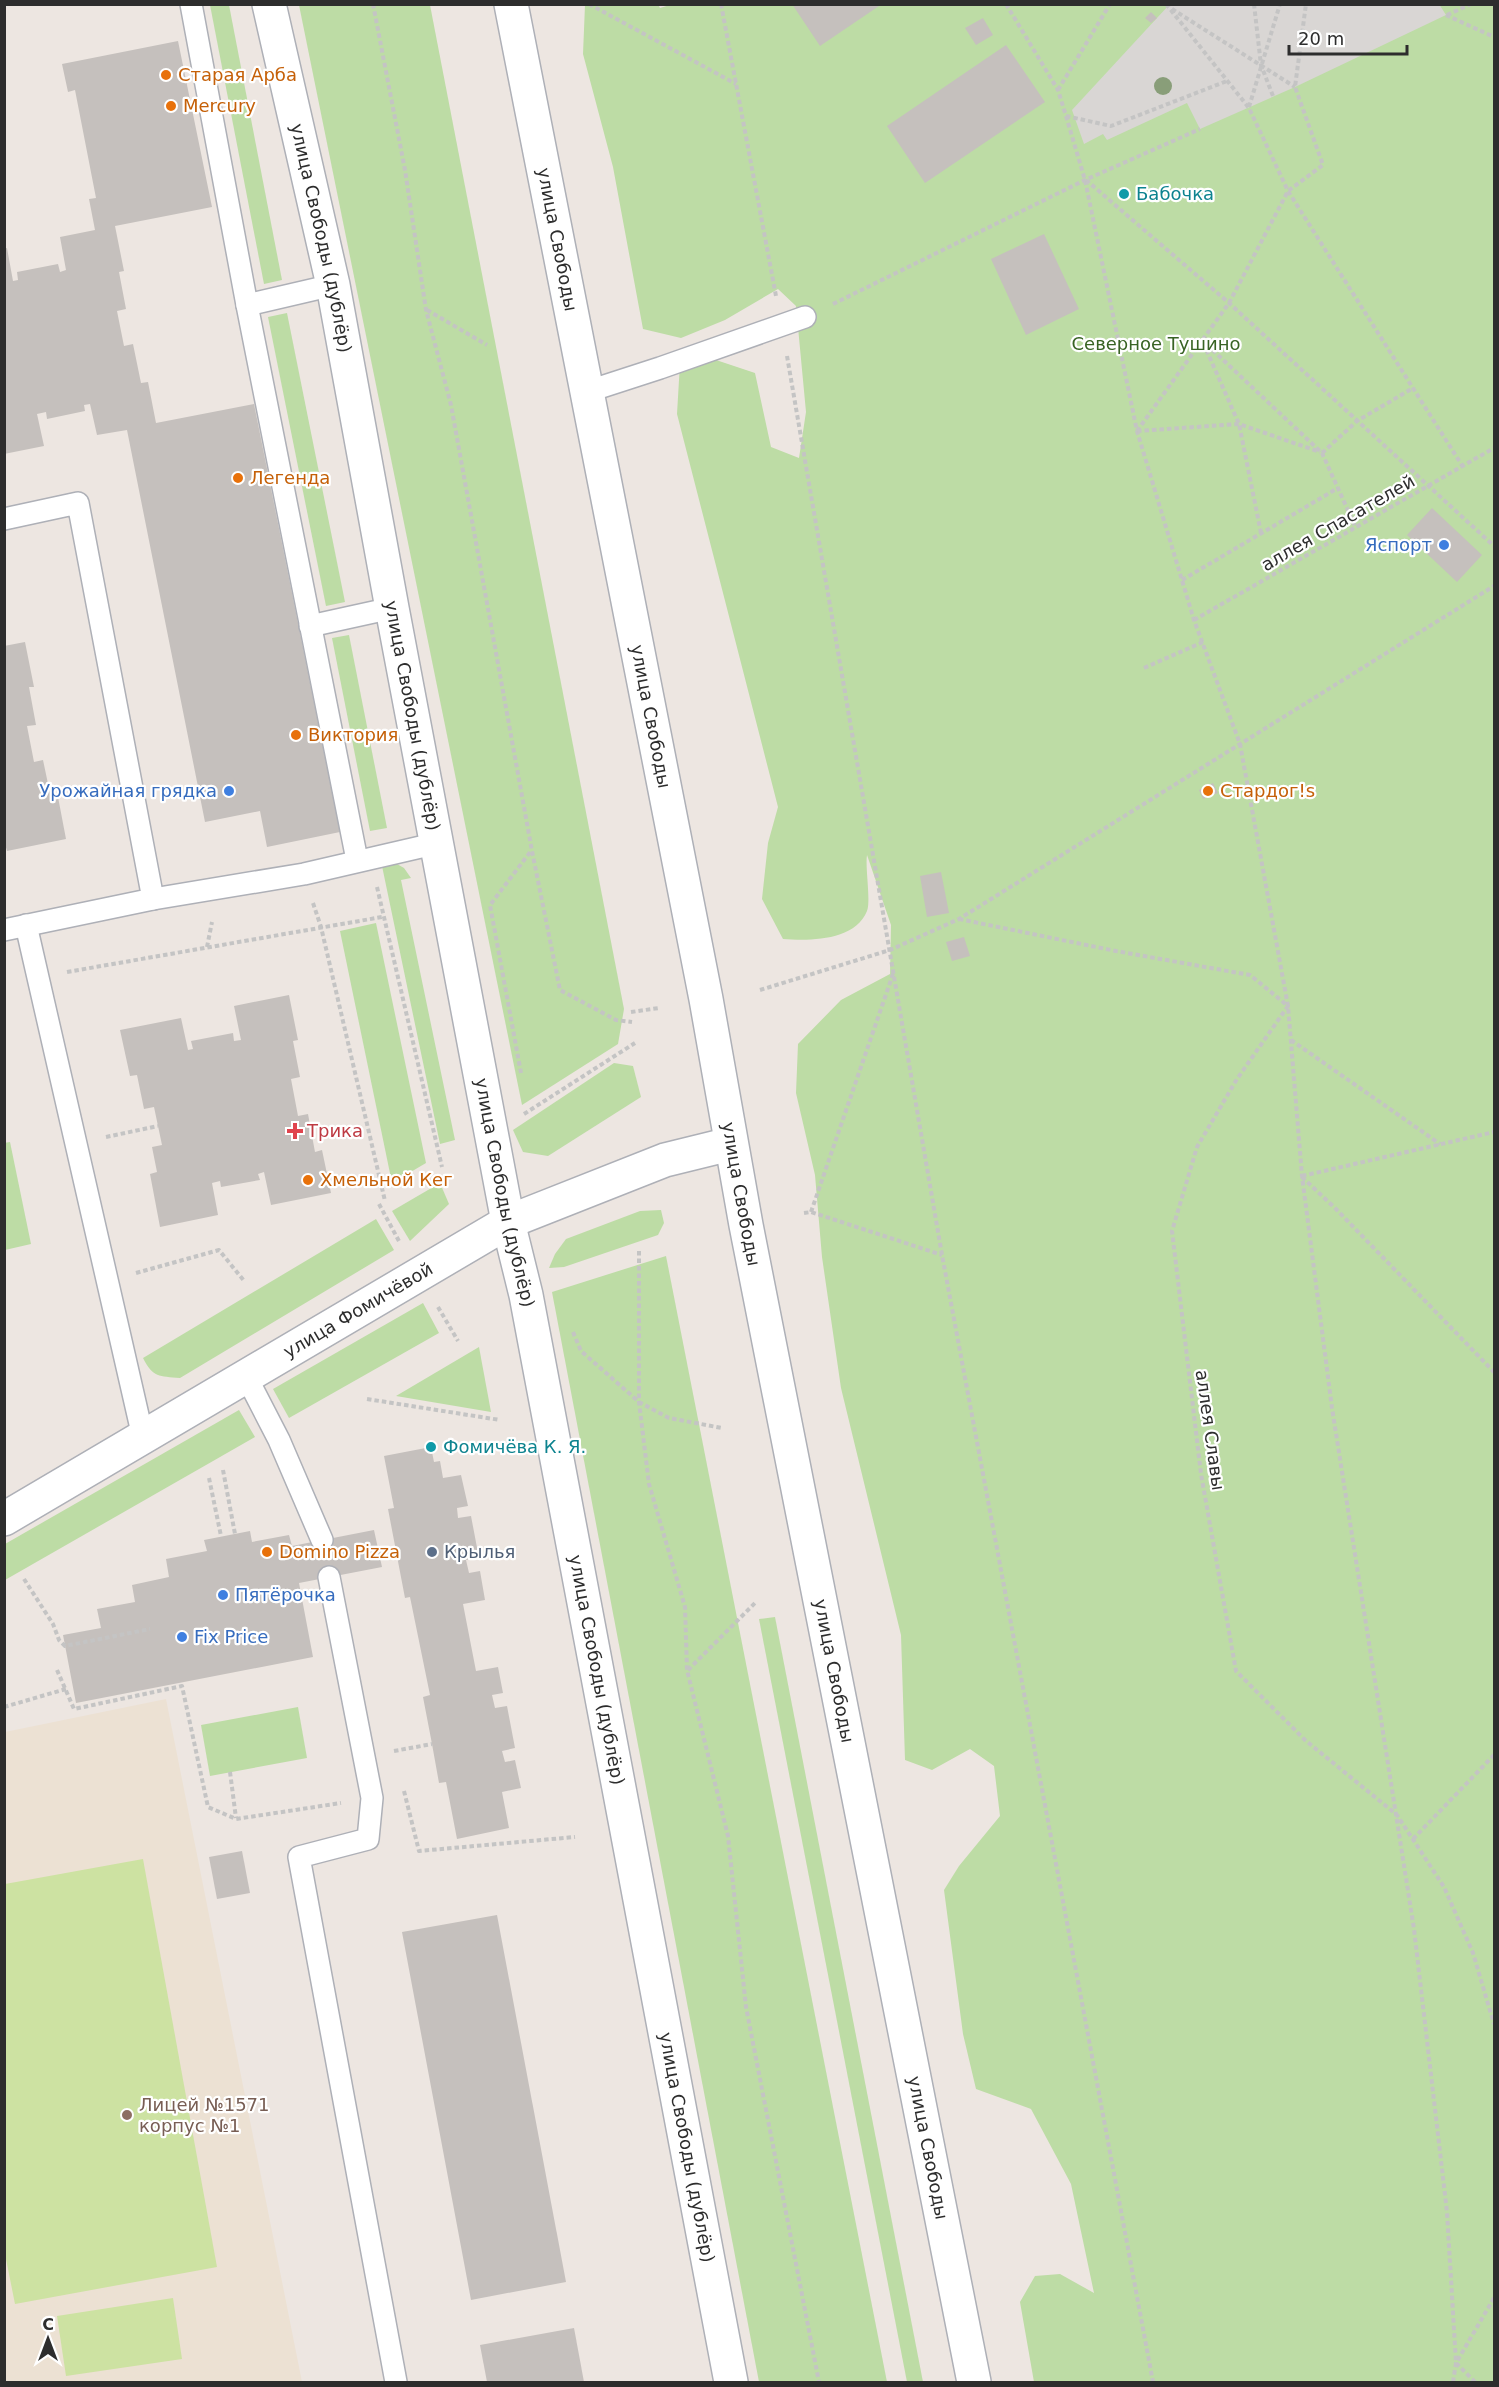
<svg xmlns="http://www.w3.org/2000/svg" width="1499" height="2387" font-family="'DejaVu Sans',sans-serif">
<rect width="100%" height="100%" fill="#ede6e1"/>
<polygon fill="#ece1d3" points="166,1699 302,2382 5,2382 5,1732"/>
<g fill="#bddca5">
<path d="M658,4L660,8L673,4L1494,5V2382H1034L1020,2302L1035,2276L1060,2274L1094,2293L1071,2184L1031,2109L976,2089L963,2034L944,1890L959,1866L1000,1816L994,1766L970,1749L932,1770L905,1760L901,1635L841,1388L822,1257L815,1175L796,1093L798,1044L841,1000L890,974L891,925L867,855C865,868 871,901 867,911C855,941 810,941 783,939L762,899L768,843L778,807L677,414L680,363L716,360L755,373L771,447L799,458L806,412L796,306L778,289L725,320L681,338L643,329L613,167L583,54L585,5Z"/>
<polygon points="210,5 229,5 282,280 264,284"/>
<polygon points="299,5 430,5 624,1009 618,1044 522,1105"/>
<polygon points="287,313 345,602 326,606 268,317"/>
<polygon points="349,635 387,828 370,831 332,638"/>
<polygon points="397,864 404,868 411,878 401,880 455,1140 440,1144 382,866"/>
<polygon points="376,923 426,1163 392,1183 340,931"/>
<polygon points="614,1063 633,1066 641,1097 548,1156 523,1152 513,1130"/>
<polygon points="10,1142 31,1244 5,1250 4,1143"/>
<polygon points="440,1183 449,1204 410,1241 392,1211"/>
<polygon points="661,1210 664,1223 658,1235 564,1267 549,1268 555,1254 566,1239 640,1211"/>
<path d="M376,1219L394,1250L180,1378C159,1376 153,1378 143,1358Z"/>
<polygon points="666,1256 887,2382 759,2382 552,1292"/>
<polygon points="423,1303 439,1333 289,1418 273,1389"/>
<polygon points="479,1347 491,1412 396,1396"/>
<polygon points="239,1410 255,1437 5,1580 5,1544"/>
<polygon points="775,1617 923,2382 907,2382 759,1619"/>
<polygon points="298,1707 307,1758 210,1776 201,1725"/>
</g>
<g fill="#cde2a2">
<polygon points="143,1859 217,2267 15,2304 4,2249 5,1884"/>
<polygon points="173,2298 182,2359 66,2376 57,2316"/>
</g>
<polygon fill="#d9d6d4" points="1439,4 1446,15 1295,87 1200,129 1187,103 1107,140 1103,134 1084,144 1072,110 1169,5"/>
<g fill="#c5c0bd">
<polygon points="792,4 882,4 820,46"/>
<polygon points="1151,12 1157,18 1151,23 1145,18"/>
<polygon points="983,18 993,35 976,45 965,28"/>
<polygon points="178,41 212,207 115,226 124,271 119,272 126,309 117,311 124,346 133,344 141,383 148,382 156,423 254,404 340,832 267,847 260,811 205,822 127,430 97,435 90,404 84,405 85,411 47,419 46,412 37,414 44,446 4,454 4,249 7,248 13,281 18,280 17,272 58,264 60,272 66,270 60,237 95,230 89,199 96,198 75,90 68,92 62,64"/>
<polygon points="1006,45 1045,102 925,183 887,126"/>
<polygon points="1044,234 1079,309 1026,335 991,259"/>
<polygon points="1432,508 1482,555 1457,582 1407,535"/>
<polygon points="25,642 34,687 29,687 36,725 27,726 34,762 43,760 51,798 58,797 66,839 7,851 4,840 4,646"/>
<polygon points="1213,783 1218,793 1203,799 1199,790"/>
<polygon points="941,872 949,913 927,917 920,876"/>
<polygon points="964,937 970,956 952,961 946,942"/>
<polygon points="289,995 298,1040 293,1041 300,1077 291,1079 298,1116 308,1114 315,1152 322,1150 331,1193 271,1205 264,1172 258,1174 260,1180 221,1187 220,1181 212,1183 218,1215 160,1227 150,1174 157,1172 152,1147 162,1145 154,1107 144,1109 137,1075 130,1076 120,1030 181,1018 188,1050 193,1049 191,1041 233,1033 234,1041 241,1040 234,1006"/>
<polygon points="431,1447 434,1462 440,1461 443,1478 461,1475 468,1506 457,1508 458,1518 471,1516 479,1558 466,1560 469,1573 480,1571 485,1600 463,1604 476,1671 498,1667 503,1693 492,1695 495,1708 507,1706 515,1748 502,1751 505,1762 515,1760 521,1788 502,1792 509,1828 457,1839 446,1782 439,1783 432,1744 423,1697 430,1695 410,1597 405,1598 388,1509 394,1508 384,1456"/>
<polygon points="374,1530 382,1567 299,1583 313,1657 76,1703 63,1635 101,1628 97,1609 135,1602 132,1585 169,1577 166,1559 207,1551 204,1540 250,1531 252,1542 289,1535 292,1546"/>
<polygon points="242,1851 250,1893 217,1899 209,1857"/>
<polygon points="497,1915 566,2282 471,2300 402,1932"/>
<polygon points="574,2328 584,2382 487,2382 480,2345"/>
</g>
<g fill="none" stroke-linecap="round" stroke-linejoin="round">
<g stroke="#aeb0b7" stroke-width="24">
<g id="lane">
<polyline points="191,4 247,305 357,860"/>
<polyline points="247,305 333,285"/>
<polyline points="586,392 660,368 805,317"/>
<polyline points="4,519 78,503 153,899 4,930"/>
<polyline points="310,626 392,608"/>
<polyline points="153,899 304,874 438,843"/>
<polyline points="26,925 143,1437"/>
<polyline points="246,1376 279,1440 322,1540"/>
<polyline points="329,1577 372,1798 368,1839 299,1857 396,2382"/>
</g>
</g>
<g stroke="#aeb0b7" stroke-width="36">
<g id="street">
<path id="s1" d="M269,4L333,285L392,608L508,1222L526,1295L731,2382"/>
</g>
</g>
<g stroke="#aeb0b7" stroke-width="36">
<g id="secondary">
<path id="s2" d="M511,4L706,999L746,1225L974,2382"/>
<path id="s3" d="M4,1519L508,1222L665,1160L730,1144"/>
</g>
</g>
<g stroke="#c4c4c4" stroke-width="4" stroke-dasharray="4.5 3" stroke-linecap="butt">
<polyline points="373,4 405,170 426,310 451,405 532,851 560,990 616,1020 632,1022"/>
<polyline points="589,4 736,84"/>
<polyline points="721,4 776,296"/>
<polyline points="1006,4 1058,90 1066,116 1085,180 1137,431 1194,620 1240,744 1288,1006 1302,1176 1332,1408 1414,1929 1447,2212 1456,2363 1475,2382"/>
<polyline points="1166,4 1249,108 1288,191 1463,467"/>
<polyline points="1254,4 1261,65 1273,96"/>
<polyline points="1172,9 1295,87"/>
<polyline points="1446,15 1494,37"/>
<polyline points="1447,15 1471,4"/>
<polyline points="1058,90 1110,4"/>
<polyline points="1249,107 1280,4"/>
<polyline points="1066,116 1111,126 1227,81"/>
<polyline points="1086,180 1229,303 1494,546"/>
<polyline points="833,304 1085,180 1200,129"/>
<polyline points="427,310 487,345"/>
<polyline points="787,356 942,1255 1153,2382"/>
<polyline points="1137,431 1229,303 1288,191 1323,165 1295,87 1306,4"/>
<polyline points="1137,431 1239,424 1320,452"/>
<polyline points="1322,453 1357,421 1413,388"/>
<polyline points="1261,533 1239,424 1202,340 1322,453 1356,528"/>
<polyline points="1182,580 1338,488"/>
<polyline points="1194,620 1494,448"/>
<polyline points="1144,668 1203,642"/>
<polyline points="377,887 442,1167"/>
<polyline points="313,903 321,927 385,1201"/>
<polyline points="959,919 1116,951 1250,975 1288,1006 1237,1079 1197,1147 1172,1231 1201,1474 1236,1671 1305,1740 1397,1815 1444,1887 1473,1953 1494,2024"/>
<polyline points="207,947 212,922"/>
<polyline points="67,972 382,917"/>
<polyline points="760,990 890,950 959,919 1494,586"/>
<polyline points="631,1012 659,1008"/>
<polyline points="1291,1040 1440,1144"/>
<polyline points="521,1073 490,905 531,851"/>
<polyline points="524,1114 635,1043"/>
<polyline points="106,1137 158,1126"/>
<polyline points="1302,1176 1494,1132"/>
<polyline points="1302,1177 1336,1209 1494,1372"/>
<polyline points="379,1204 400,1243"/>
<polyline points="811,1212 893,974"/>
<polyline points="804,1213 811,1212 942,1255"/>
<polyline points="639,1251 639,1402 649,1484 685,1607 687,1670 728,1836 746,2007 819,2382"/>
<polyline points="136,1273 219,1250 245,1282"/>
<polyline points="438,1307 458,1341"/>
<polyline points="573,1332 581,1351 639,1402 669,1418 722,1428"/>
<polyline points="367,1399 500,1420"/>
<polyline points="223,1470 235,1534"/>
<polyline points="209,1478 221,1536"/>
<polyline points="379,1554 396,1550"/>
<polyline points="24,1579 53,1624 59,1640 65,1646 150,1629"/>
<polyline points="57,1670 74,1709 182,1686 208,1807 236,1819 341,1803"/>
<polyline points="688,1670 755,1603"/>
<polyline points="4,1707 66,1689"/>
<polyline points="394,1751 432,1744"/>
<polyline points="230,1772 236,1818"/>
<polyline points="404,1791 419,1851 575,1837"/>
<polyline points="1413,1839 1494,1755"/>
<polyline points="1453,2382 1456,2363 1494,2298"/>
</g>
<use href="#lane" stroke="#fff" stroke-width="21"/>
<use href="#street" stroke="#fff" stroke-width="33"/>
<use href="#secondary" stroke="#fff" stroke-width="33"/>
</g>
<circle fill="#899e79" cx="1163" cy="86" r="9"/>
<g fill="#e8710a" stroke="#fff" stroke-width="2">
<circle cx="166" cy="75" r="6"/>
<circle cx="171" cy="106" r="6"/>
<circle cx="238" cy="478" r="6"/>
<circle cx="296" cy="735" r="6"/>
<circle cx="1208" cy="791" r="6"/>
<circle cx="308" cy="1180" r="6"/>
<circle cx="267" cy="1552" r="6"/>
</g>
<g fill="#0f9aa8" stroke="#fff" stroke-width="2">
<circle cx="1124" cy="194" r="6"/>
<circle cx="431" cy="1447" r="6"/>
</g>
<g fill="#3f7fe0" stroke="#fff" stroke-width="2">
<circle cx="1444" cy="545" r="6"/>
<circle cx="229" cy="791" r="6"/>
<circle cx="223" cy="1595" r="6"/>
<circle cx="182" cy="1637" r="6"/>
</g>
<path fill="#e0444e" stroke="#fff" stroke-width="2" d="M292 1122h6v6h6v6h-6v6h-6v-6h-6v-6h6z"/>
<circle fill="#5c6f8a" stroke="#fff" stroke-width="2" cx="432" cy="1552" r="6"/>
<circle fill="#8d6e63" stroke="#fff" stroke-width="2" cx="127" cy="2115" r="6"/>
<g text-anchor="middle" stroke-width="4.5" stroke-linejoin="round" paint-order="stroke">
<g font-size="18" fill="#c56008" stroke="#fff" text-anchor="start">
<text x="178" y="81">Старая Арба</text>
<text x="183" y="112">Mercury</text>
<text x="250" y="484">Легенда</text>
<text x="308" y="741">Виктория</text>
<text x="1220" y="797">Стардог!s</text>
<text x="320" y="1186">Хмельной Кег</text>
<text x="279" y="1558">Domino Pizza</text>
</g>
<g font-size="18" fill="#0d838f" stroke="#fff" text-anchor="start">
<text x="1136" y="200">Бабочка</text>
<text x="443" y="1453">Фомичёва К. Я.</text>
</g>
<g font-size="18" fill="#2d2d2d" stroke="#fff">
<text dy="6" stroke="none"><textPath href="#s1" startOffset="240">улица Свободы (дублёр)</textPath></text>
<text dy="6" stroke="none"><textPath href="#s2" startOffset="240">улица Свободы</textPath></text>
<text transform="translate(1338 523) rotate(-30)" y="6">аллея Спасателей</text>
<text dy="6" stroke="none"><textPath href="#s1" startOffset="726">улица Свободы (дублёр)</textPath></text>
<text dy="6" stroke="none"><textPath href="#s2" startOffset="726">улица Свободы</textPath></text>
<text dy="6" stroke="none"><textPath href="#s1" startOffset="1212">улица Свободы (дублёр)</textPath></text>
<text dy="6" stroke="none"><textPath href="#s2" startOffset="1212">улица Свободы</textPath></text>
<text dy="6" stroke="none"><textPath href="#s3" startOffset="411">улица Фомичёвой</textPath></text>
<text transform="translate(1210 1430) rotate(82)" y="6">аллея Славы</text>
<text dy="6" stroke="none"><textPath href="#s1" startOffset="1698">улица Свободы (дублёр)</textPath></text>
<text dy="6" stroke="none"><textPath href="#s2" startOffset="1698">улица Свободы</textPath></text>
<text dy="6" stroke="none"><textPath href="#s1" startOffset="2184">улица Свободы (дублёр)</textPath></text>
<text dy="6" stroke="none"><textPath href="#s2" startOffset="2184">улица Свободы</textPath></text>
</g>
<g font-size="18" fill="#386324" stroke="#fff">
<text x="1156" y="350">Северное Тушино</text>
</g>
<g font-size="18" fill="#366cbe" stroke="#fff" text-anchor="end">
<text x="1432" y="551">Яспорт</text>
<text x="217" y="797">Урожайная грядка</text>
<text x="235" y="1601" text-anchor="start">Пятёрочка</text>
<text x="194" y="1643" text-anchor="start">Fix Price</text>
</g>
<g font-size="18" fill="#be3a42" stroke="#fff" text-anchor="start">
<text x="307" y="1137">Трика</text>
</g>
<g font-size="18" fill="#4e5e75" stroke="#fff" text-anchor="start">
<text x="444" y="1558">Крылья</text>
</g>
<g font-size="18" fill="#785e54" stroke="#fff" text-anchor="start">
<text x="139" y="2111">Лицей №1571<tspan x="139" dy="21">корпус №1</tspan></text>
</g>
</g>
<rect width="1499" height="2387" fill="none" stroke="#2d2d2d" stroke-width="12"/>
<g transform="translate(48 2339)" stroke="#ffffff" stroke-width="4.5" paint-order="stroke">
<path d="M0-4.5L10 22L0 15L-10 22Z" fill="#2d2d2d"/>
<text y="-9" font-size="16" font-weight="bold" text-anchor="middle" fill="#2d2d2d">С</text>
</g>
<path d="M1289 45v9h118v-9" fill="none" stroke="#2d2d2d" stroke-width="3"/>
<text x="1298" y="45" font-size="18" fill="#2d2d2d" stroke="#ffffff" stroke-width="4.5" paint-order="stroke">20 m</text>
</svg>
